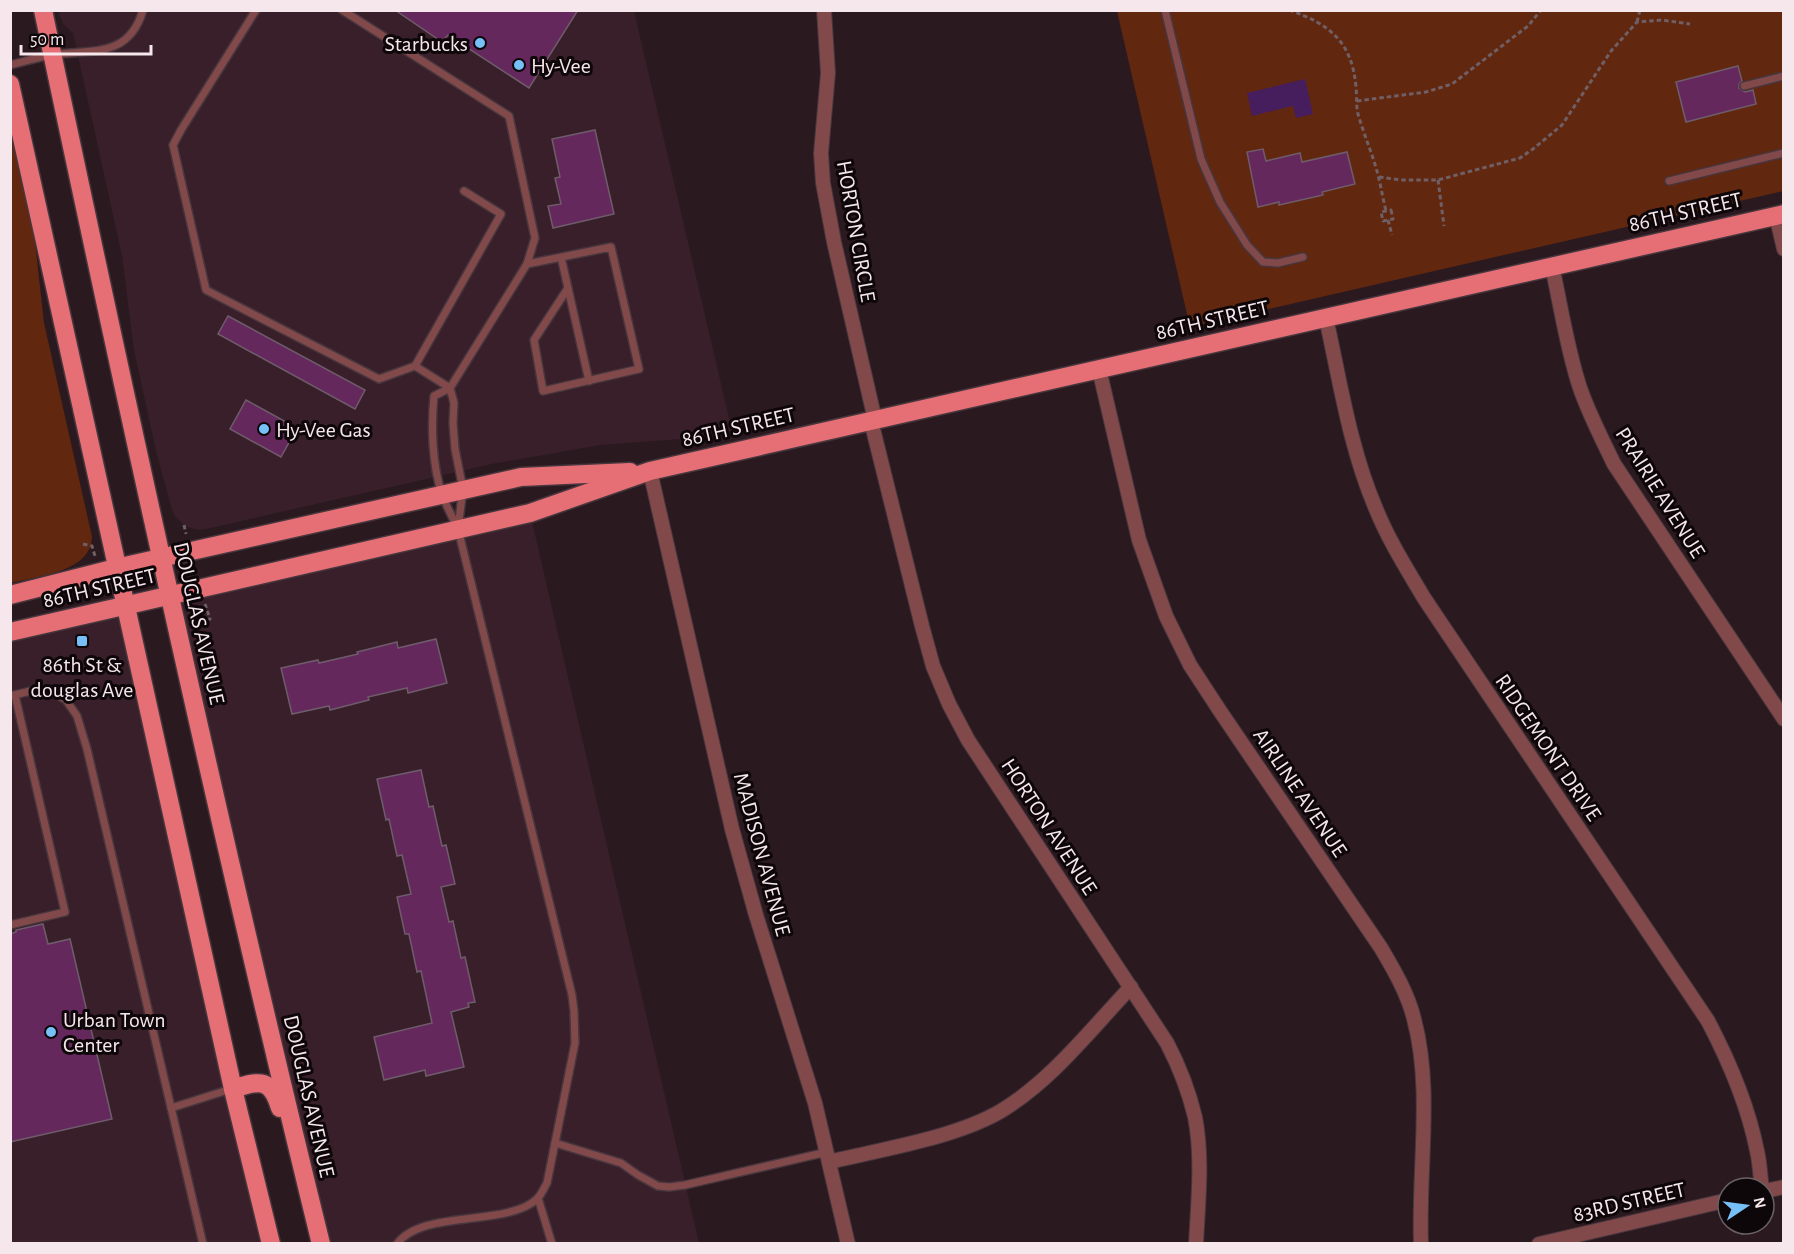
<svg xmlns="http://www.w3.org/2000/svg" width="1794" height="1254" font-family="'Alegreya Sans',sans-serif">
<rect width="100%" height="100%" fill="#2b1920"/>
<g fill="#381f29">
<polygon points="58,11 634,11 732,431 695,438 600,445 492,464 206,529 198,530 185,526 175,516 172,510 156,451 134,350 122,256 73,33 63,24"/>
<polygon points="530,513 699,1243 321,1243 168,595"/>
<polygon points="125,605 271,1243 11,1243 10,632"/>
</g>
<g fill="#62270f">
<polygon points="1117,11 1783,11 1783,191 1190,327"/>
<path d="M10,129L34,233L44,323L92,537C91,572 38,576 11,583Z"/>
</g>
<polygon fill="#461e5e" points="1305,79 1313,114 1296,118 1293,106 1252,116 1247,93"/>
<g fill="#65285d" stroke="#6e5c6b" stroke-width="1.5">
<polygon points="395,10 578,10 529,88 448,35 442,42"/>
<polygon points="1738,66 1742,81 1739,84 1739,88 1745,92 1753,90 1756,104 1686,122 1676,82"/>
<polygon points="595,130 614,214 553,228 548,206 561,204 555,178 560,177 552,139"/>
<polygon points="1263,149 1266,161 1300,153 1302,162 1347,152 1355,184 1322,192 1323,195 1279,205 1279,202 1258,207 1247,152"/>
<polygon points="228,316 365,390 355,409 218,334"/>
<polygon points="246,400 297,428 281,457 230,429"/>
<polygon points="436,639 447,683 408,693 407,688 368,697 369,700 330,710 329,706 292,714 281,668 318,660 319,663 358,654 357,652 397,642 398,648"/>
<polygon points="421,770 429,807 433,806 442,846 446,845 455,884 441,887 449,922 453,921 461,958 465,957 475,1002 468,1003 469,1007 451,1012 464,1067 426,1076 425,1070 384,1080 374,1037 432,1023 421,971 417,972 409,934 405,934 397,897 411,894 402,855 397,856 389,819 386,820 377,779"/>
<polygon points="43,924 48,944 70,939 112,1119 10,1142 10,934 16,932 16,930"/>
</g>
<g fill="none" stroke-linecap="round" stroke-linejoin="round">
<g stroke="#47363d" stroke-width="10">
<g id="lane">
<polyline points="256,10 181,130 173,145 206,290 379,379 415,366 501,214 464,191"/>
<polyline points="342,10 509,116 535,238 527,264 450,388 415,366"/>
<polyline points="1165,10 1201,159 1220,202 1247,245 1263,262 1278,263 1303,257"/>
<path d="M10,65C24,62 38,57 51,55C90,49 129,59 143,10"/>
<polyline points="1744,86 1784,76"/>
<polyline points="1669,181 1784,153"/>
<polyline points="527,264 611,247 639,369 543,391 534,340 568,288 561,257"/>
<polyline points="568,288 589,381"/>
<polyline points="10,696 39,689 54,693 66,700 77,716 87,749 203,1244"/>
<polyline points="10,925 65,912 15,695"/>
<polyline points="171,1108 231,1089"/>
<polyline points="555,1143 621,1163 638,1175 658,1186 669,1187 685,1185 827,1152"/>
<polyline points="538,1198 552,1244"/>
<path d="M397,1244C422,1209 507,1227 537,1199C541,1195 544,1188 547,1183L575,1043L574,1011L572,995L458,529C453,518 446,506 442,494C432,465 431,426 434,396L450,388L454,403L453,423L455,449L463,489L458,528"/>
</g>
</g>
<g stroke="#47363d" stroke-width="16">
<g id="street">
<polyline points="824,10 828,73 821,153 823,183 834,242 875,420"/>
<polyline points="1776,215 1784,249"/>
<path d="M1552,266C1561,307 1567,349 1580,388C1589,414 1602,439 1614,464L1784,719"/>
<path d="M1326,318C1340,381 1350,449 1376,509C1389,541 1407,569 1424,598L1708,1021C1730,1063 1748,1105 1757,1151C1760,1163 1760,1176 1762,1188"/>
<path d="M1099,369L1139,540L1166,616L1190,665L1220,711L1381,948C1394,970 1408,994 1414,1019C1433,1090 1418,1170 1421,1244"/>
<path d="M871,421L922,626L933,666L949,704L968,740L1167,1043C1179,1066 1189,1092 1195,1117C1203,1158 1198,1202 1196,1244"/>
<polyline points="650,471 732,829 756,915 815,1103 848,1244"/>
<path d="M829,1162C882,1149 955,1138 1001,1111C1052,1080 1090,1030 1131,987"/>
<polyline points="1764,1191 1784,1187"/>
<polyline points="1539,1244 1728,1200"/>
</g>
</g>
<g stroke="#47363d" stroke-width="21">
<g id="primary">
<path d="M43,10C130,423 220,834 321,1244"/>
<polyline points="10,84 233,1089 271,1244"/>
<polyline points="10,595 116,568 521,477 630,472"/>
<polyline points="10,632 530,513 650,471 1784,214"/>
<path d="M233,1089C260,1080 271,1078 280,1108"/>
</g>
</g>
<g stroke="#705f65" stroke-width="3" stroke-dasharray="4.5 3" stroke-linecap="butt">
<path d="M1289,10C1330,24 1352,42 1356,87C1357,96 1356,106 1358,114C1364,135 1373,155 1378,175C1381,187 1383,199 1386,211"/>
<polyline points="1637,22 1640,10"/>
<polyline points="1357,101 1426,92 1452,84 1528,26 1541,10"/>
<polyline points="1379,177 1401,180 1438,180 1520,158 1533,149 1562,125 1611,51 1637,22 1662,20 1690,24"/>
<polyline points="1438,180 1444,226"/>
<polygon points="1391,210 1393,219 1383,221 1381,212"/>
<polyline points="1388,220 1392,235"/>
<polyline points="184,525 186,534"/>
<polyline points="83,544 92,546 95,556"/>
<polyline points="192,623 210,619 205,604"/>
</g>
<use href="#lane" stroke="#82494b" stroke-width="7"/>
<use href="#street" stroke="#82494b" stroke-width="14"/>
<use href="#primary" stroke="#e56f75" stroke-width="18"/>
</g>
<g fill="#76c0f7" stroke="#0e0709" stroke-width="2">
<circle cx="480" cy="43" r="6"/>
<circle cx="519" cy="65" r="6"/>
<circle cx="264" cy="429" r="6"/>
<rect x="76" y="635" width="12" height="12" rx="3"/>
<circle cx="51" cy="1032" r="6"/>
</g>
<g text-anchor="middle" stroke-width="6" stroke-linejoin="round" paint-order="stroke">
<g font-size="22" fill="#f5e7ec" stroke="#0e0709" text-anchor="start">
<text x="468" y="51" text-anchor="end">Starbucks</text>
<text x="531" y="73">Hy-Vee</text>
<text x="276" y="437">Hy-Vee Gas</text>
<text x="82" y="672" text-anchor="middle">86th St &amp;<tspan x="82" dy="25">douglas Ave</tspan></text>
<text x="63" y="1027">Urban Town<tspan x="63" dy="25">Center</tspan></text>
</g>
<g font-size="22" fill="#f5e7ec" stroke="#0e0709">
<text transform="translate(1685 211) rotate(-13)" y="8">86TH STREET</text>
<text transform="translate(857 231) rotate(80)" y="8">HORTON CIRCLE</text>
<text transform="translate(1212 319) rotate(-13)" y="8">86TH STREET</text>
<text transform="translate(738 426) rotate(-13)" y="8">86TH STREET</text>
<text transform="translate(1661 492) rotate(58)" y="8">PRAIRIE AVENUE</text>
<text transform="translate(99 587) rotate(-13)" y="8">86TH STREET</text>
<text transform="translate(200 623) rotate(77)" y="8">DOUGLAS AVENUE</text>
<text transform="translate(1549 747) rotate(56)" y="8">RIDGEMONT DRIVE</text>
<text transform="translate(1301 792) rotate(56)" y="8">AIRLINE AVENUE</text>
<text transform="translate(1050 826) rotate(57)" y="8">HORTON AVENUE</text>
<text transform="translate(763 854) rotate(75)" y="8">MADISON AVENUE</text>
<text transform="translate(310 1096) rotate(77)" y="8">DOUGLAS AVENUE</text>
<text transform="translate(1629 1201) rotate(-13)" y="8">83RD STREET</text>
</g>
</g>
<rect width="1794" height="1254" fill="none" stroke="#f5e7ec" stroke-width="24"/>
<g transform="translate(1746 1206) rotate(77)"><circle r="28" fill="#0e0709" stroke="#6a6164" stroke-width="1.5"/>
<path d="M0-4.5L10 22L0 15L-10 22Z" fill="#76c0f7"/>
<text y="-9" font-size="16" font-weight="bold" text-anchor="middle" fill="#f5e7ec">N</text>
</g>
<path d="M21 45v9h130v-9" fill="none" stroke="#f5e7ec" stroke-width="3"/>
<text x="30" y="45" font-size="18" fill="#f5e7ec" stroke="#0e0709" stroke-width="4.5" paint-order="stroke">50 m</text>
</svg>
